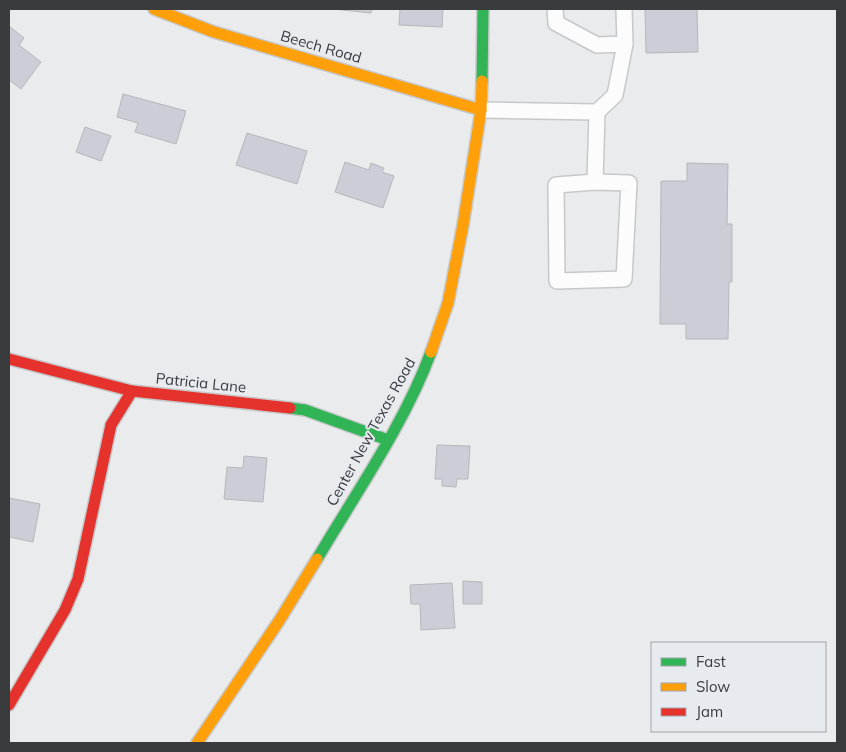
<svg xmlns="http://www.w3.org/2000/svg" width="846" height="752" font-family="Mulish,sans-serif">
<rect width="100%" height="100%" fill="#e9ebed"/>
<g fill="#cccdd6" stroke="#b6b7b9">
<polygon points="333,9 372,9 371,13"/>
<polygon points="400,9 443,9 442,27 399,25"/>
<polygon points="645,9 697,9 698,52 646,53"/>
<polygon points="9,26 24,38 19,45 41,62 21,89 9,80"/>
<polygon points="123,94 186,111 176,144 135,132 138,123 117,117"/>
<polygon points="85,127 111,136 101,161 76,152"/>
<polygon points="247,133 307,151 297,184 236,165"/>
<polygon points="345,162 369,170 371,163 384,168 382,172 394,176 383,208 335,192"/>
<polygon points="687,163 728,164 727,224 732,224 732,282 729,282 728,339 686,339 686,324 660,324 661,181 687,181"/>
<polygon points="437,445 470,446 468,479 457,479 456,487 442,486 442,479 435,479"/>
<polygon points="244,456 267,458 263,502 224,499 227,467 243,468"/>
<polygon points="9,498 40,504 33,542 9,537"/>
<polygon points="463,581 482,582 482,604 463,604"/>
<polygon points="452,583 455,628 421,630 420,604 411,604 410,585"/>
</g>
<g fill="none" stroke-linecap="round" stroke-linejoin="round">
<g stroke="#c6c8c9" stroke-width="18">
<g id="lane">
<polyline points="555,9 556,23 597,45 625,44"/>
<polyline points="481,110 597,112 615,95 625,44 624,9"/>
<polygon points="595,182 629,183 624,279 557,281 556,185"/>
<polyline points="595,182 597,112"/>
</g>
</g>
<g stroke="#c6c8c9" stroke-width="14">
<g id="fast">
<polyline points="482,81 483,9"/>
<polyline points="290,408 305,410 388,440"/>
<path d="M317,559C356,493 405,423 431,352"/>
</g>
</g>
<g stroke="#c6c8c9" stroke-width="14">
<g id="slow">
<polyline points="154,9 214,32 481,110"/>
<polyline points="431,352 448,303 463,225 481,110 482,81"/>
<polyline points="197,743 279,621 317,559"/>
</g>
</g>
<g stroke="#c6c8c9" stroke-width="14">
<g id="jam">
<polyline points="9,359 132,391 290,408"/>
<polyline points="9,705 65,610 78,579 111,425 132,391"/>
</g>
</g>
<use href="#lane" stroke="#fcfcfc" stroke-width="15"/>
<use href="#fast" stroke="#30b455" stroke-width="11"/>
<use href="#slow" stroke="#ff9f0a" stroke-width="11"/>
<use href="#jam" stroke="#e5322d" stroke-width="11"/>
</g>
<g text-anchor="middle" stroke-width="4" stroke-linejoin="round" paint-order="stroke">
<g font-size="15" fill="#393b3d" stroke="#e7eaef">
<text transform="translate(321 47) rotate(16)" y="5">Beech Road</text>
<text transform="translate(201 383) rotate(6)" y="5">Patricia Lane</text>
<text transform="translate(371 432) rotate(-61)" y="5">Center New Texas Road</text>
</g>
</g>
<rect width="846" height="752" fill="none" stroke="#393b3d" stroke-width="20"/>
<rect x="651" y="642" width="175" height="90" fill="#e7eaef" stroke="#a1a4a8"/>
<rect x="661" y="658" width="25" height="8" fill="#30b455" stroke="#a1a4a8"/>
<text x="696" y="667" font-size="15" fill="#393b3d">Fast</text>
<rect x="661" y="683" width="25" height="8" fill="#ff9f0a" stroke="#a1a4a8"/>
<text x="696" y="692" font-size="15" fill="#393b3d">Slow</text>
<rect x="661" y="708" width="25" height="8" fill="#e5322d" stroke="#a1a4a8"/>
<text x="696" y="717" font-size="15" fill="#393b3d">Jam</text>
</svg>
